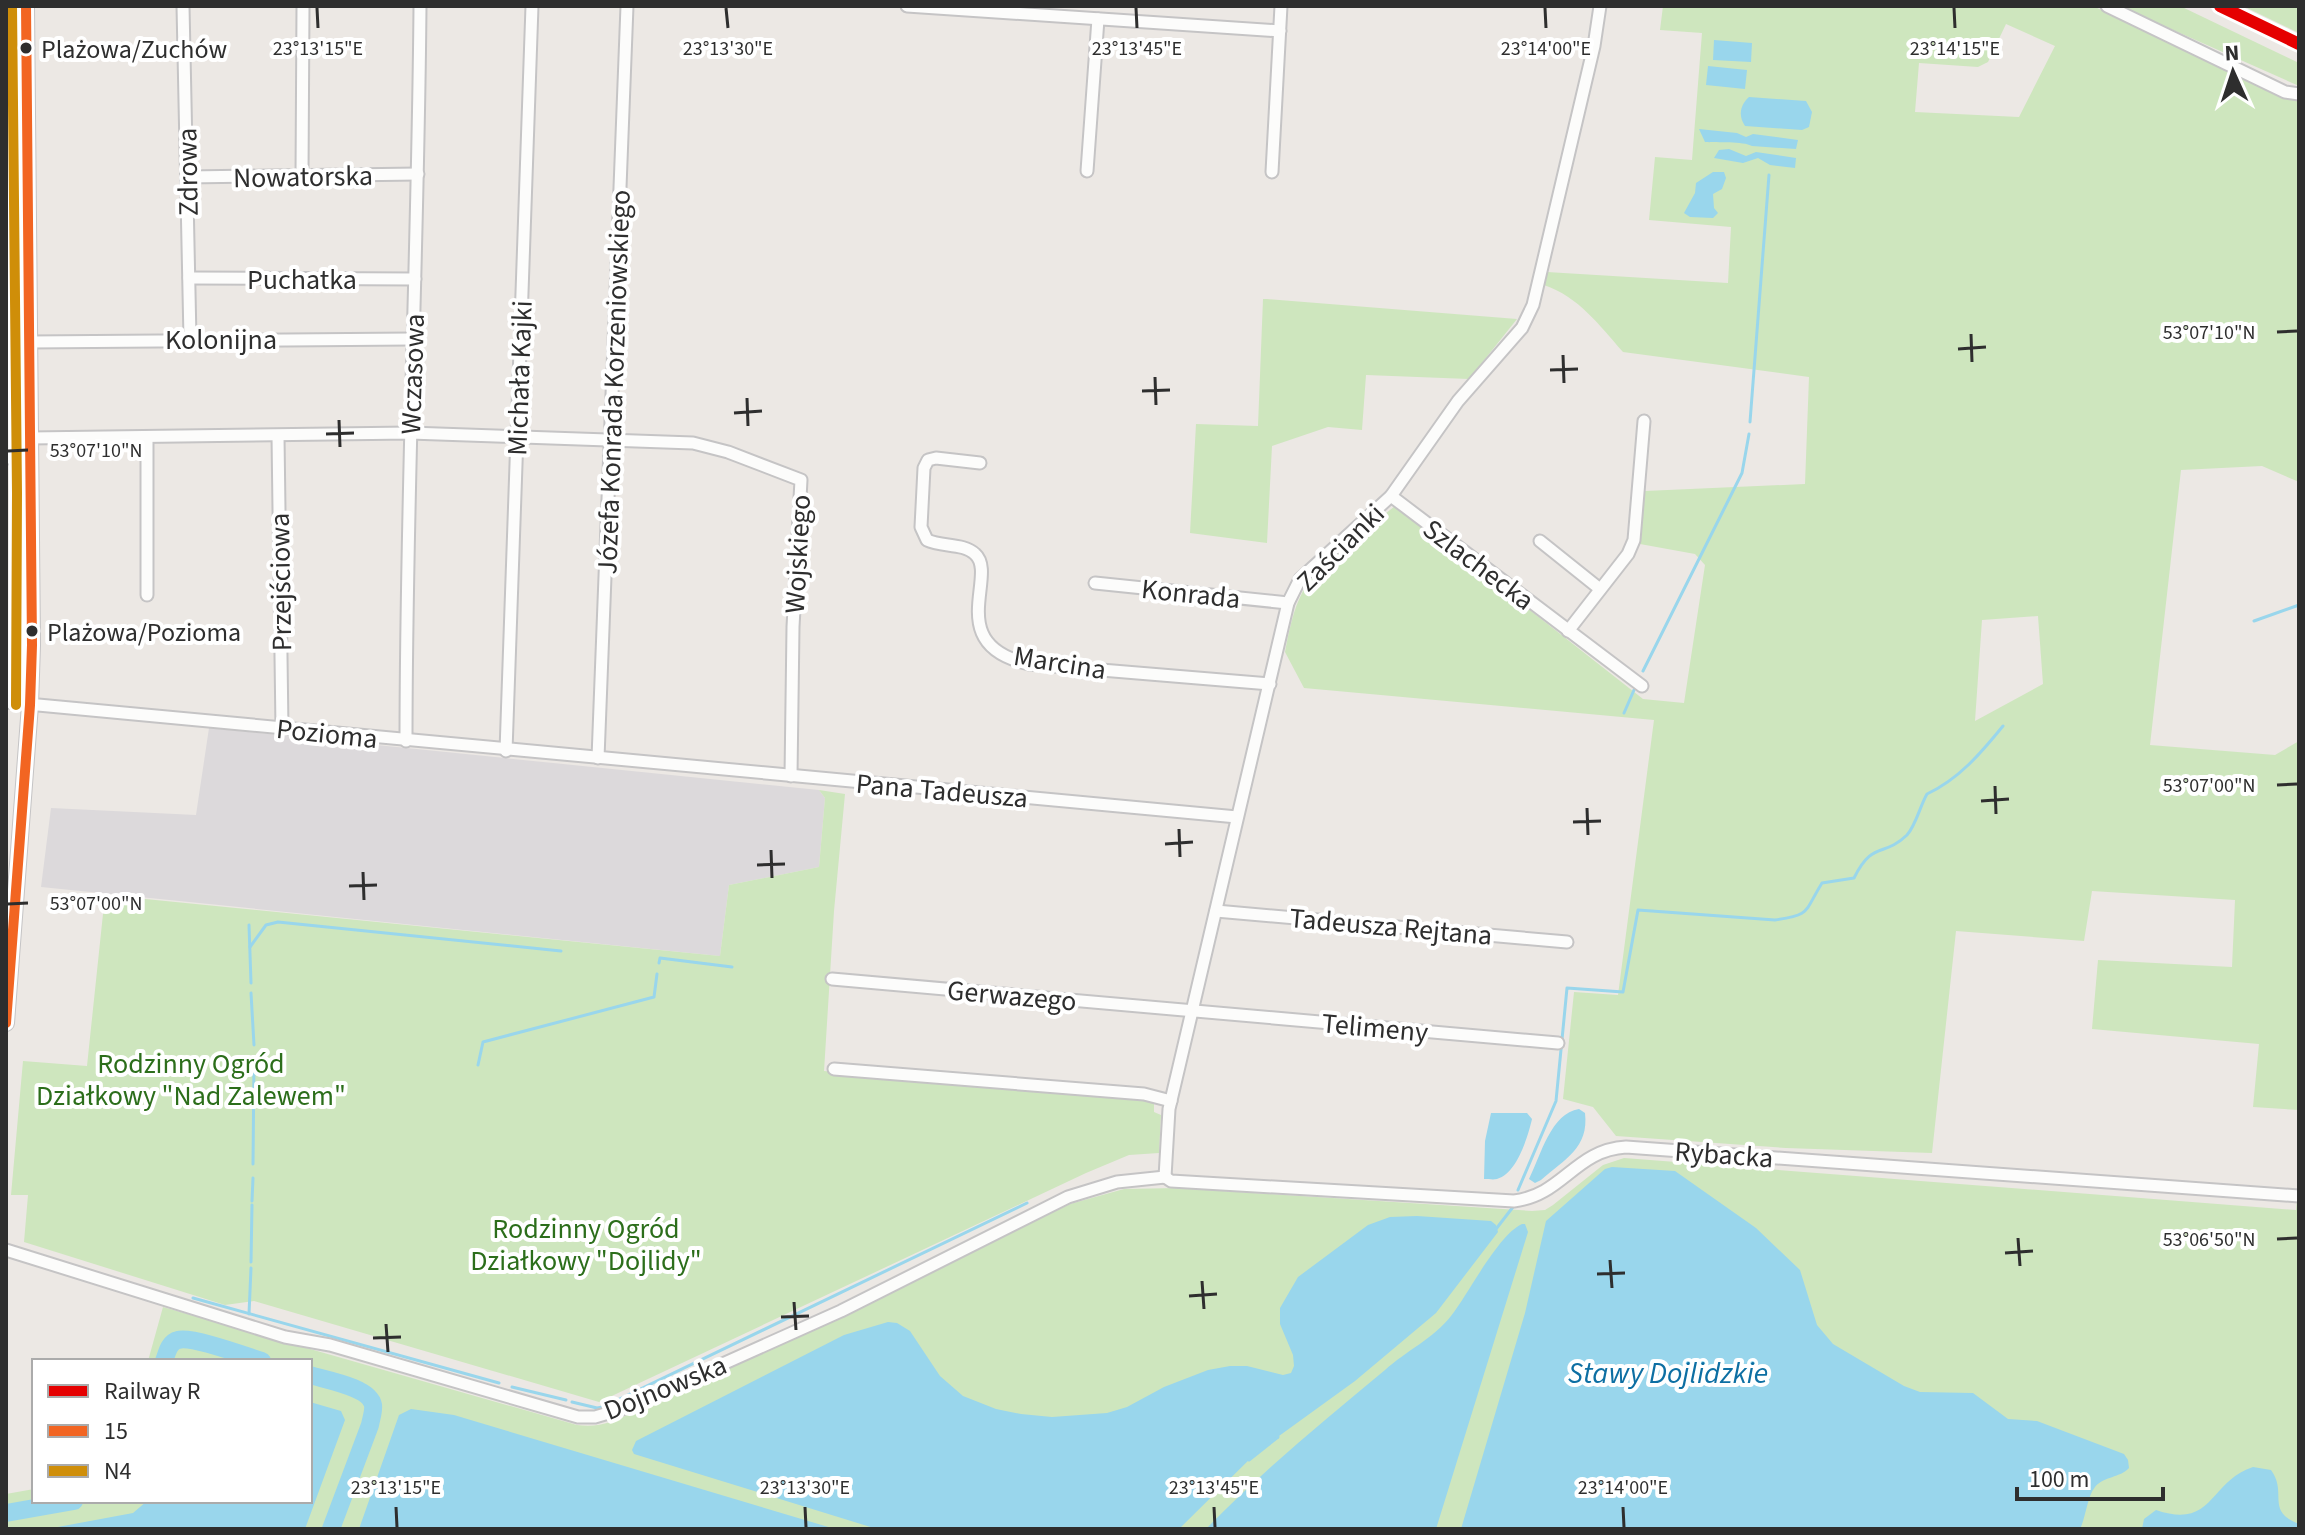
<svg xmlns="http://www.w3.org/2000/svg" width="2305" height="1535" font-family="'Source Sans 3',sans-serif">
<rect width="100%" height="100%" fill="#ece8e4"/>
<polygon fill="#dcd9db" points="209,728 819,790 825,798 819,867 729,885 720,956 41,887 51,808 196,815"/>
<g fill="#cee6be" fill-rule="evenodd">
<path d="M1663,6H2093L2282,97L2299,100V482L2262,466L2181,470L2150,745L2275,755L2299,741V1110L2253,1107L2259,1044L2092,1029L2098,960L2232,967L2235,900L2092,891L2084,941L1956,931L1932,1153L1786,1148L1616,1136L1593,1107L1563,1099L1574,992L1618,995L1654,720L1304,688L1285,652C1289,631 1293,610 1303,591C1316,566 1373,525 1396,505L1643,699L1684,703L1705,565L1695,554L1640,544L1645,491L1805,484L1809,377L1623,352C1599,325 1579,297 1544,285L1547,272L1728,283L1731,227L1649,220L1655,157L1692,160L1702,33L1660,30ZM2006,24L2055,46L2019,117L1915,112L1919,63L1978,67L1988,62ZM2038,616L2043,684L1975,721L1982,620Z"/>
<polygon points="2119,6 2180,6 2299,63 2299,86"/>
<polygon points="2243,6 2299,6 2299,33"/>
<polygon points="1263,299 1267,299 1517,319 1469,379 1366,375 1362,430 1328,427 1272,446 1267,543 1190,533 1196,424 1258,426"/>
<polygon points="819,790 845,794 834,911 824,1071 1154,1102 1154,1112 1161,1115 1159,1153 1129,1155 1086,1173 599,1402 254,1301 225,1305 24,1242 28,1195 11,1195 23,1061 87,1066 105,895 720,956 729,885 819,867 825,798"/>
<path d="M1624,1158L2296,1210L2299,1177V1529H6V1494L34,1489V1501H310V1361H148L163,1307L577,1425C599,1428 613,1422 633,1412L1070,1204L1124,1189L1177,1188L1532,1211L1545,1210L1553,1205L1603,1165Z"/>
</g>
<g fill="#99d6ec">
<polygon points="1714,40 1752,43 1751,62 1713,60"/>
<polygon points="1708,66 1747,70 1745,89 1706,85"/>
<path d="M1749,97L1806,101L1812,112L1809,127L1802,130L1745,126C1738,116 1740,105 1749,97Z"/>
<path d="M1699,129L1737,133L1746,137L1753,134L1798,140L1796,149L1752,146C1743,141 1717,143 1705,142Z"/>
<polygon points="1729,149 1746,156 1756,152 1796,158 1795,168 1770,165 1758,158 1743,163 1714,158 1719,150"/>
<polygon points="1713,172 1724,172 1726,178 1722,189 1713,194 1714,208 1718,213 1713,218 1690,217 1684,213 1695,193 1696,183"/>
<path d="M1579,1109L1585,1113C1589,1148 1565,1159 1541,1180L1535,1183L1529,1179C1541,1155 1551,1113 1579,1109Z"/>
<path d="M1491,1113H1527L1532,1119C1528,1136 1517,1174 1497,1179C1493,1180 1489,1179 1484,1179L1485,1141Z"/>
<path d="M1612,1167L1675,1171L1756,1228L1800,1270L1817,1325L1833,1344L1904,1386L1920,1392L1973,1393L2008,1419L2037,1421L2124,1454L2128,1460L2129,1468C2120,1478 2104,1476 2095,1487C2087,1497 2086,1517 2080,1529H1461L1525,1313L1546,1221L1605,1169Z"/>
<polygon points="1417,1216 1491,1221 1496,1225 1498,1232 1436,1313 1355,1381 1257,1452 1179,1529 877,1529 634,1454 632,1450 636,1441 844,1335 888,1322 897,1323 910,1331 940,1376 963,1396 996,1409 1021,1414 1052,1417 1107,1413 1127,1407 1164,1387 1208,1370 1230,1366 1247,1366 1283,1375 1291,1373 1294,1366 1293,1355 1280,1324 1280,1308 1298,1277 1368,1225 1390,1217"/>
<path d="M1522,1224H1525L1528,1232L1436,1529H1206C1261,1472 1324,1421 1385,1370C1406,1351 1434,1338 1451,1316C1469,1293 1498,1235 1522,1224Z"/>
<polygon points="310,1402 341,1411 345,1420 305,1529 47,1529 133,1513 147,1501 310,1501"/>
<polygon points="411,1409 454,1415 835,1529 359,1529 399,1415"/>
<path d="M2253,1467L2271,1470C2288,1493 2265,1511 2299,1524V1529H2142L2144,1519L2156,1510C2214,1530 2209,1481 2253,1467Z"/>
</g>
<g fill="none" stroke-linecap="round" stroke-linejoin="round">
<g stroke="#99d6ec" stroke-width="3">
<polyline points="1750,422 1769,175"/>
<polyline points="2254,621 2299,605"/>
<polyline points="1643,671 1742,473 1749,434"/>
<polyline points="1624,713 1634,690"/>
<polyline points="249,925 251,983"/>
<polyline points="250,947 266,925 278,922 561,951"/>
<polyline points="659,963 660,958 732,967"/>
<polyline points="251,993 254,1045"/>
<polyline points="478,1065 483,1042 654,997 657,974"/>
<polyline points="253,1164 254,1062"/>
<path d="M1518,1190L1556,1101L1567,988L1623,992L1638,910L1775,920C1811,915 1804,912 1822,883L1854,878C1873,840 1883,858 1907,835C1916,825 1920,806 1927,794C1959,779 1981,753 2003,726"/>
<polyline points="252,1201 253,1178"/>
<polyline points="1496,1229 1513,1207"/>
<polyline points="251,1262 252,1205"/>
<polyline points="193,1298 499,1383"/>
<polyline points="249,1314 251,1268"/>
<polyline points="242,1355 243,1351"/>
<polyline points="512,1387 566,1400"/>
<polyline points="572,1402 597,1408 603,1407 1027,1203"/>
<polyline points="1249,1460 1278,1437"/>
</g>
<g stroke="#99d6ec" stroke-width="18">
<path d="M164,1361C167,1353 169,1342 178,1340C192,1336 246,1356 262,1361"/>
<path d="M310,1375C326,1380 370,1387 373,1405C374,1411 371,1419 370,1425L331,1529"/>
<polyline points="6,1513 74,1501"/>
</g>
<g stroke="#c5c4c5" stroke-width="15">
<g id="minor">
<polyline points="183,6 190,339"/>
<polyline points="907,6 1280,31"/>
<polyline points="2107,6 2285,92 2299,94"/>
<polyline points="1087,171 1098,19"/>
<polyline points="1272,172 1281,6"/>
<polyline points="302,175 303,6"/>
<polyline points="187,177 418,174"/>
<polyline points="189,278 415,279"/>
<polyline points="6,306 29,306"/>
<polyline points="29,342 412,339"/>
<polyline points="278,436 282,729"/>
<polyline points="30,438 410,433 693,443 728,452 801,480 793,627 791,776"/>
<polyline points="6,458 30,457"/>
<path d="M980,463L936,458L928,460L924,468L921,527L927,540C941,547 964,543 975,554C999,575 942,645 1029,664L1270,684"/>
<polyline points="1391,496 1642,686"/>
<polyline points="1540,541 1600,589"/>
<polyline points="1095,583 1288,603"/>
<polyline points="147,595 147,437"/>
<polyline points="1568,631 1628,554 1634,540 1644,421"/>
<polyline points="6,702 1237,817"/>
<path d="M406,741C406,496 418,251 420,6"/>
<polyline points="506,751 532,6"/>
<polyline points="598,758 627,6"/>
<polyline points="1216,911 1567,942"/>
<polyline points="832,979 1558,1043"/>
<polyline points="834,1069 1144,1094 1171,1101"/>
<polyline points="1165,1177 1169,1109 1288,603 1300,579 1391,496 1458,401 1522,328 1533,305 1594,46 1600,6"/>
<path d="M1165,1177L1171,1181L1514,1201C1563,1195 1575,1150 1626,1147L2299,1196"/>
<polyline points="6,1250 285,1337 330,1345 578,1417 595,1417 622,1409 841,1311 1068,1197 1117,1182 1165,1177"/>
</g>
</g>
<g stroke="#c5c4c5" stroke-width="18">
<polyline id="tertiary" points="6,1023 30,705 32,645 26,6"/>
</g>
<use href="#minor" stroke="#fcfcfb" stroke-width="11"/>
<use href="#tertiary" stroke="#fcfcfb" stroke-width="14"/>
<g stroke="#fff" stroke-width="16">
<polyline id="bus-1" points="6,1023 30,705 32,645 26,6"/>
</g>
<g stroke="#fff" stroke-width="16">
<polyline id="bus-2" points="12,6 17,493 16,705"/>
</g>
<use href="#bus-1" stroke="#f26522" stroke-width="10"/>
<use href="#bus-2" stroke="#cf8e09" stroke-width="10"/>
<g stroke="#fff" stroke-width="18">
<polyline id="rail-1" points="2220,6 2299,44"/>
</g>
<use href="#rail-1" stroke="#e50000" stroke-width="12"/>
</g>
<path fill="none" stroke="#2e2e2e" stroke-width="3" d="M317,8L318,28M726,8L728,28M1136,8L1137,28M1545,8L1546,28M1954,8L1955,28M2277,332L2297,331M1971,334L1972,362M1958,349L1986,347M1563,355L1564,383M1550,370L1578,369M1155,377L1156,405M1142,391L1170,390M747,398L748,426M734,413L762,411M339,420L340,447M326,434L354,433M8,451L28,450M2277,785L2297,784M1995,786L1996,814M1981,801L2009,799M1587,808L1588,835M1573,822L1601,821M1179,829L1180,857M1165,844L1193,842M771,850L772,878M757,865L785,864M363,872L364,900M349,886L377,885M8,904L28,903M2018,1238L2020,1266M2277,1239L2297,1238M2005,1253L2033,1251M1610,1260L1612,1288M1597,1274L1625,1273M1202,1281L1204,1309M1189,1296L1217,1294M794,1302L796,1330M781,1317L809,1316M386,1324L388,1352M373,1338L401,1337M396,1507L397,1527M805,1507L806,1527M1214,1507L1215,1527M1623,1507L1624,1527"/>
<g fill="#2e2e2e" stroke="#fff" stroke-width="3">
<circle cx="26" cy="48" r="7"/>
<circle cx="32" cy="631" r="7"/>
</g>
<g text-anchor="middle" stroke-width="8" stroke-linejoin="round" paint-order="stroke">
<g font-size="26" fill="#2e2e2e" stroke="#fff" text-anchor="start">
<text x="41" y="58">Plażowa/Zuchów</text>
<text x="47" y="641">Plażowa/Pozioma</text>
</g>
<g font-size="28" fill="#2e2e2e" stroke="#fff">
<text transform="translate(187 172) rotate(-91)" y="10">Zdrowa</text>
<text transform="translate(303 176) rotate(-1)" y="10">Nowatorska</text>
<text x="302" y="289">Puchatka</text>
<text x="221" y="349">Kolonijna</text>
<text transform="translate(412 374) rotate(-88)" y="10">Wczasowa</text>
<text transform="translate(519 378) rotate(-88)" y="10">Michała Kajki</text>
<text transform="translate(613 382) rotate(-88)" y="10">Józefa Konrada Korzeniowskiego</text>
<text transform="translate(1340 547) rotate(-45)" y="10">Zaścianki</text>
<text transform="translate(797 554) rotate(-87)" y="10">Wojskiego</text>
<text transform="translate(1479 564) rotate(37)" y="10">Szlachecka</text>
<text transform="translate(280 582) rotate(-91)" y="10">Przejściowa</text>
<text transform="translate(1191 593) rotate(6)" y="10">Konrada</text>
<text transform="translate(1060 662) rotate(9)" y="10">Marcina</text>
<text transform="translate(327 733) rotate(6)" y="10">Pozioma</text>
<text transform="translate(942 790) rotate(5)" y="10">Pana Tadeusza</text>
<text transform="translate(1391 926) rotate(5)" y="10">Tadeusza Rejtana</text>
<text transform="translate(1012 995) rotate(5)" y="10">Gerwazego</text>
<text transform="translate(1375 1027) rotate(5)" y="10">Telimeny</text>
<text transform="translate(1724 1154) rotate(4)" y="10">Rybacka</text>
<text transform="translate(665 1387) rotate(-22)" y="10">Dojnowska</text>
</g>
<g font-size="28" fill="#2c6e1b" stroke="#fff">
<text x="191" y="1073">Rodzinny Ogród<tspan x="191" dy="32">Działkowy "Nad Zalewem"</tspan></text>
<text x="586" y="1238">Rodzinny Ogród<tspan x="586" dy="32">Działkowy "Dojlidy"</tspan></text>
</g>
<g font-size="30" font-style="italic" fill="#0d6fa3" stroke="#fff">
<text x="1668" y="1383">Stawy Dojlidzkie</text>
</g>
</g>
<g font-size="20" text-anchor="middle" fill="#2e2e2e" stroke="#fff" stroke-width="8" stroke-linejoin="round" paint-order="stroke">
<text x="318" y="55">23°13'15"E</text>
<text x="728" y="55">23°13'30"E</text>
<text x="1137" y="55">23°13'45"E</text>
<text x="1546" y="55">23°14'00"E</text>
<text x="1955" y="55">23°14'15"E</text>
<text x="2209" y="339">53°07'10"N</text>
<text x="96" y="457">53°07'10"N</text>
<text x="2209" y="792">53°07'00"N</text>
<text x="96" y="910">53°07'00"N</text>
<text x="2209" y="1246">53°06'50"N</text>
<text x="396" y="1494">23°13'15"E</text>
<text x="805" y="1494">23°13'30"E</text>
<text x="1214" y="1494">23°13'45"E</text>
<text x="1623" y="1494">23°14'00"E</text>
</g>
<rect width="2305" height="1535" fill="none" stroke="#2e2e2e" stroke-width="16"/>
<rect x="32" y="1359" width="280" height="144" fill="#ffffff" stroke="#ababab" stroke-width="2"/>
<rect x="48" y="1385" width="40" height="12" fill="#e50000" stroke="#ababab" stroke-width="2"/>
<text x="104" y="1399" font-size="24" fill="#2e2e2e">Railway R</text>
<rect x="48" y="1425" width="40" height="12" fill="#f26522" stroke="#ababab" stroke-width="2"/>
<text x="104" y="1439" font-size="24" fill="#2e2e2e">15</text>
<rect x="48" y="1465" width="40" height="12" fill="#cf8e09" stroke="#ababab" stroke-width="2"/>
<text x="104" y="1479" font-size="24" fill="#2e2e2e">N4</text>
<g transform="translate(2233 72) rotate(357)" stroke="#ffffff" stroke-width="6" paint-order="stroke">
<path d="M0-6L14 30L0 20L-14 30Z" fill="#2e2e2e"/>
<text y="-12" font-size="22" font-weight="bold" text-anchor="middle" fill="#2e2e2e">N</text>
</g>
<path d="M2017 1487v12h146v-12" fill="none" stroke="#2e2e2e" stroke-width="4"/>
<text x="2029" y="1487" font-size="24" fill="#2e2e2e" stroke="#ffffff" stroke-width="6" paint-order="stroke">100 m</text>
</svg>
